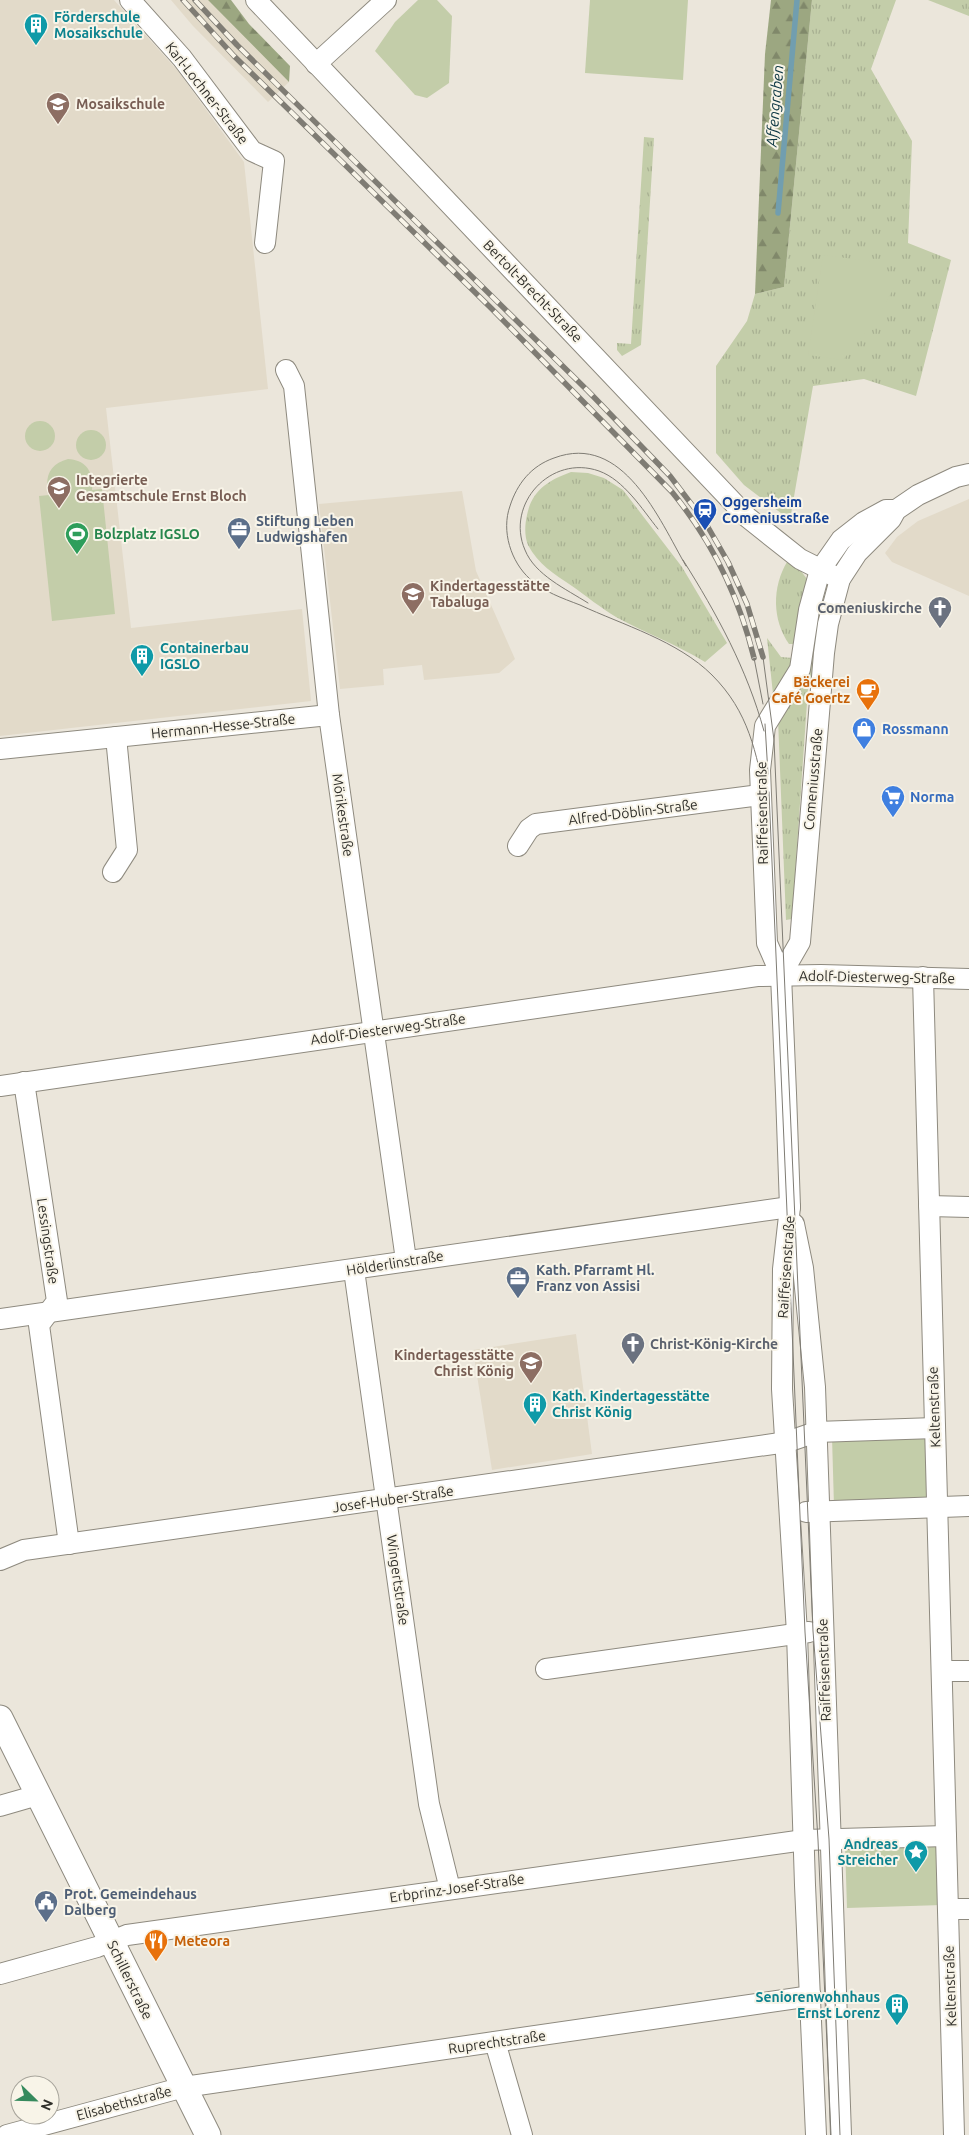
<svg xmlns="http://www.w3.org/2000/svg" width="969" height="2135" font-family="Ubuntu,sans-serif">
<defs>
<pattern id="grass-tufts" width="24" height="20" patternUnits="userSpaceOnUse" patternTransform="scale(1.25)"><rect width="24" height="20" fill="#c3cda9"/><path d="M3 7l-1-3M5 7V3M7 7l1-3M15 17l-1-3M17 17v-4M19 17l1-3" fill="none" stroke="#a8b092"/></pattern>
<pattern id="forest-firs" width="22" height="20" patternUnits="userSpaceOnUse" patternTransform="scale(1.25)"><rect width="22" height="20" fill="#9ca781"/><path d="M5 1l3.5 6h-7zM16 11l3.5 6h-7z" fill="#80886a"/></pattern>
</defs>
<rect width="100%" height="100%" fill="#ebe6db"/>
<g fill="#e2dac9">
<polygon points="0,0 114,0 178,71 244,162 268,389 106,408 131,628 302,609 311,701 0,736"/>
<polygon points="171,0 208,0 289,82 268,102 193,26"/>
<polygon points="462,491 476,571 515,659 499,673 424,680 422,665 383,669 384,685 340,689 319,504"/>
<polygon points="969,499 969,596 892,562 885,553 897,537 918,521"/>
<polygon points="576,1334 592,1454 492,1470 473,1350"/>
</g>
<g fill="url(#grass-tufts)">
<polygon points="812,0 896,0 871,69 912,141 908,243 951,260 916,396 864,379 813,386 790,520 744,485 716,453 716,366 747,321 755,294 784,287"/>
<polygon points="928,0 969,0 969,16"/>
<polygon points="644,137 654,138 641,345 622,356 617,350 617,343 631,344"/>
<path d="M571,472L588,473L604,478L623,490L682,567L727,643L705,662C676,644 645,633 616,617C601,608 586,596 572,586C554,574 538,564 528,545C524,535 525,524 527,515C532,490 549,480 571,472Z"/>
<path d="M787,562L801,571L807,579L796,644H789C772,620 772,587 787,562Z"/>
<polygon points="767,638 781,657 793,658 793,666 773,694"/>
<polygon points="810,658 815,658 814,679 808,688 792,919 786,920 778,719"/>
</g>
<g fill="url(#forest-firs)">
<polygon points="208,0 231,0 249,24 290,66 289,82"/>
<polygon points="771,0 812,0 784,287 755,294 765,54"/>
</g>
<g fill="#c3cda9">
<polygon points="418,0 437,0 452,16 449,83 427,98 415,95 375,51 395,22"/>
<polygon points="590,0 688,0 683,80 585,73"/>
<polygon points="823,255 869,261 894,288 877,318 843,360 808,355"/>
<circle cx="40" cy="436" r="15"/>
<circle cx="91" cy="445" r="15"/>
<path d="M68,459C86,460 94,472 92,490L102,489L115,614L52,621L39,496L49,495C44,478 49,464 68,459Z"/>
<polygon points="929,1434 931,1502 834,1506 832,1437"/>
<polygon points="941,1842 942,1905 847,1908 845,1845"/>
</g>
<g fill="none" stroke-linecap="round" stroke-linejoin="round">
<polyline stroke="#719eaf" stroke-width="5.5" points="778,213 797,0"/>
<g stroke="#8e8a7f" stroke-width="22">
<g id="minor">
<polyline points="130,0 182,58 252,151 274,161 265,243"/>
<polyline points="256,0 747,517 800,559 840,579"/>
<polyline points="316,64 386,0"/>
<polyline points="286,370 294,386 329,715 406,1260"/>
<polyline points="0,749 329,715"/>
<polyline points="518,846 529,829 536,824 760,795"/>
<polyline points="113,872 127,850 116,737"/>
<polyline points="781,975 800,942 824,653 828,624 840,579 857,553 891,519 896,510 918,495 956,477 969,474"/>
<polyline points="923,977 954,2135"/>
<polyline points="24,1082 57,1301 39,1325 69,1544"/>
<polyline points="0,1086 757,976 821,975 969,979"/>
<polyline points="929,1206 969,1207"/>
<polyline points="794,1224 803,1268 815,1387 841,2135"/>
<polyline points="354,1270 429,1804 450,1889"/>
<polyline points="0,1319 790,1207"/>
<polyline points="806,1512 969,1506"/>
<polyline points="0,1560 24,1550 787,1442 816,1432 935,1428"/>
<polyline points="546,1669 809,1632"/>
<polyline points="942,1671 969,1671"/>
<polyline points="0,1806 38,1795"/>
<polyline points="948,1909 969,1909"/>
<polyline points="0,1974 97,1947 127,1935 804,1840 946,1836"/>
<polyline points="495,2042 522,2135"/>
<polyline points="7,2135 184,2087 811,1996"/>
<polyline points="816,2135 805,1885 797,1633 782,1389 783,1269 790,1207 786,1093 781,975 767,943 760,770 765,726 800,669 809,610 820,570 841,540 864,522 886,510 896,510"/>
</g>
</g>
<g stroke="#8e8a7f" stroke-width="27">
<polyline id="tertiary" points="0,1718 208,2135"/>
</g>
<use href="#minor" stroke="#fff" stroke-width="20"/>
<use href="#tertiary" stroke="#fff" stroke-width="25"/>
<g stroke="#7f7c74" stroke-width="1">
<path d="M683,560C717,614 747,669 764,731"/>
<path d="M686,566C659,519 623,432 554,458C531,466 517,484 510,506C501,531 511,562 530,579C544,592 562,598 580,605C623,625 678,641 712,675C749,712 756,752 766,801"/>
<path d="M588,603C566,589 535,575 525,550C505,504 551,454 599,471C624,480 642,509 658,529"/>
<polyline points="763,657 774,740 813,1631 829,1839 840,2135"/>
<polyline points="754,658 763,704"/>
<polyline points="765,724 768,774"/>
<polyline points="769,792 805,1632 818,1840 831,2135"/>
</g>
<g stroke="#7f7c74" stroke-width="5.5">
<g id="rail">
<path d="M183,0L234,56L492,309L672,492C712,541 739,596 754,658"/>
<polyline points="195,0 237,45 588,391 670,476 705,522 728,562 747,604 763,657"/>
</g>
</g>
<use href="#rail" stroke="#f8f4e8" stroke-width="4" stroke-dasharray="11" stroke-linecap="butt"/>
</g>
<defs>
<g id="building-pin" transform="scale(1.25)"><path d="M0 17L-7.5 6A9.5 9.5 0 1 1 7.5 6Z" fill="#0f9aa8" stroke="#f8f4e8"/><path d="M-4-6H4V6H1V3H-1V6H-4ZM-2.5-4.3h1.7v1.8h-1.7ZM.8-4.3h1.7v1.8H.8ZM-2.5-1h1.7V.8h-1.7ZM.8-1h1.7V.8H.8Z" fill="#fff"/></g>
<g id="school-pin" transform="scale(1.25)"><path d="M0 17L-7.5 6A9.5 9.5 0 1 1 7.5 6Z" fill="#8d6e63" stroke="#f8f4e8"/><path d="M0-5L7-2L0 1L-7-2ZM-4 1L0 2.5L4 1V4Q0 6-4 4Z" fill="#fff"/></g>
<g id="station-pin" transform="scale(1.25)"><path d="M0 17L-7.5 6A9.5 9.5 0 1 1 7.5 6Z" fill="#1a4fb4" stroke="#f8f4e8"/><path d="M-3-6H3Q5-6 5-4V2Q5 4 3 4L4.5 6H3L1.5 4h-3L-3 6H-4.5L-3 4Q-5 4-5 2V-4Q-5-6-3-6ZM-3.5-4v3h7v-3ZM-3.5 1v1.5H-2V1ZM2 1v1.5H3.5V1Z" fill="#fff"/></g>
<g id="office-pin" transform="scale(1.25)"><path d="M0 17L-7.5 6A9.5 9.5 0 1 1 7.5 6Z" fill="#5c6f8a" stroke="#f8f4e8"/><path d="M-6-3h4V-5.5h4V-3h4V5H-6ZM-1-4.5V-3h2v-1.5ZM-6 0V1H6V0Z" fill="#fff"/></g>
<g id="stadium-pin" transform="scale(1.25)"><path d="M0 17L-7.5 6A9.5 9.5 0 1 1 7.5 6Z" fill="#2e9e5b" stroke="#f8f4e8"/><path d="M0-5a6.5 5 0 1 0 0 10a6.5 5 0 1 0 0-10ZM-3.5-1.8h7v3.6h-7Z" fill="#fff"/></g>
<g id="church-pin" transform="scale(1.25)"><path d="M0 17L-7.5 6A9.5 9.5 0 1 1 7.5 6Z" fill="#6b7280" stroke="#f8f4e8"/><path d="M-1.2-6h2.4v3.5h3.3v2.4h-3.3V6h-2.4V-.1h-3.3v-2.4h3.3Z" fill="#fff"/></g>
<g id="cafe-pin" transform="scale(1.25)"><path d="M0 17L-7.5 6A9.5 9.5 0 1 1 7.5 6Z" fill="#e8710a" stroke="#f8f4e8"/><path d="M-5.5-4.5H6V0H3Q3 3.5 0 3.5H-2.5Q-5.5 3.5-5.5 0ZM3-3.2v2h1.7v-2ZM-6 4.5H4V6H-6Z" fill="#fff"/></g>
<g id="shop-pin" transform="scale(1.25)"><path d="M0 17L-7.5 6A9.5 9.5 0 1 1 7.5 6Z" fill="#3f7fe0" stroke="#f8f4e8"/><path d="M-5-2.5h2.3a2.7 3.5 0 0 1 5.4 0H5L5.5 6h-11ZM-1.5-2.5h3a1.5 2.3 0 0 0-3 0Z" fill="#fff"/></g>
<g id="supermarket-pin" transform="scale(1.25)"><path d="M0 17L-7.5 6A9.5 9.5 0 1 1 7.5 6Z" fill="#3f7fe0" stroke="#f8f4e8"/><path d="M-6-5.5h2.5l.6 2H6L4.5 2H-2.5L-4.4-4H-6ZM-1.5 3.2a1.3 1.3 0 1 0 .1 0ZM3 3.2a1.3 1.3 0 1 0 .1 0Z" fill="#fff"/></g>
<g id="sight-pin" transform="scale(1.25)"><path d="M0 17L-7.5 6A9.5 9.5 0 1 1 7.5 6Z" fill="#0f9aa8" stroke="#f8f4e8"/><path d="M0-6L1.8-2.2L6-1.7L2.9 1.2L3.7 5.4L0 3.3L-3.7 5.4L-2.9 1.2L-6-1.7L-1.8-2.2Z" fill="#fff"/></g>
<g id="civic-pin" transform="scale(1.25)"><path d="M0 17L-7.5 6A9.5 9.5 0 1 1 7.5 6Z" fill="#5c6f8a" stroke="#f8f4e8"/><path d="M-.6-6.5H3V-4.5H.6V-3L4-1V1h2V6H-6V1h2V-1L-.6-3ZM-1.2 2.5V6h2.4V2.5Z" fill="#fff"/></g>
<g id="restaurant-pin" transform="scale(1.25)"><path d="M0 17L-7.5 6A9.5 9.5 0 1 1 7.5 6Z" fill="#e8710a" stroke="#f8f4e8"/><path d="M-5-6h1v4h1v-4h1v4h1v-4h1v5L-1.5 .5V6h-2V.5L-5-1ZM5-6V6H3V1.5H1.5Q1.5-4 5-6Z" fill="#fff"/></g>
</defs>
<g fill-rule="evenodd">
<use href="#building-pin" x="36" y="25"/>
<use href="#school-pin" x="58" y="104"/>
<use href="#school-pin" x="59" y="488"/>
<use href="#station-pin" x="705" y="510"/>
<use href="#office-pin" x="239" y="529"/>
<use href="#stadium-pin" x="77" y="534"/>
<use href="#school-pin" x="413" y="594"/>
<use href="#church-pin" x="940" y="608"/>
<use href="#building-pin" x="142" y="656"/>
<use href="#cafe-pin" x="868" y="690"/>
<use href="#shop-pin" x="864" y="729"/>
<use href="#supermarket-pin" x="893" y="797"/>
<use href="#office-pin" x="518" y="1278"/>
<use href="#church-pin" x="633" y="1344"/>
<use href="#school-pin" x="531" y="1363"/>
<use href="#building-pin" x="535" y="1404"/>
<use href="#sight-pin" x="916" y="1852"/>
<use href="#civic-pin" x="46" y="1902"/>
<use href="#restaurant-pin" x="156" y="1941"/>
<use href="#building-pin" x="897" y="2005"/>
</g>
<g text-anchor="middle" stroke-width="4" stroke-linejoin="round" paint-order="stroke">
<g font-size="14" font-weight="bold" fill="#0d838f" stroke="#f8f4e8" text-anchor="start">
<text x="54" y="22">Förderschule<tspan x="54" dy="16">Mosaikschule</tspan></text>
<text x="160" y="653">Containerbau<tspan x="160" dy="16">IGSLO</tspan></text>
<text x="552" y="1401">Kath. Kindertagesstätte<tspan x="552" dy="16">Christ König</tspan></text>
<text x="898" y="1849" text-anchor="end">Andreas<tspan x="898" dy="16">Streicher</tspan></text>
<text x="880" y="2002" text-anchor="end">Seniorenwohnhaus<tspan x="880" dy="16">Ernst Lorenz</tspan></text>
</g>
<g font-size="14" fill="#302f2a" stroke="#f8f4e8">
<text transform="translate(207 93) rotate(52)" y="5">Karl-Lochner-Straße</text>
<text transform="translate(533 291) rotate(46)" y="5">Bertolt-Brecht-Straße</text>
<text transform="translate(223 726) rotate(-6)" y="5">Hermann-Hesse-Straße</text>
<text transform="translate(813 779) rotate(-85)" y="5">Comeniusstraße</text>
<text transform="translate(633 812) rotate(-7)" y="5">Alfred-Döblin-Straße</text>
<text transform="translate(762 813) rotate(-91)" y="5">Raiffeisenstraße</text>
<text transform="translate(343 815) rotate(82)" y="5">Mörikestraße</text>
<text transform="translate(877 977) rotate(1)" y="5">Adolf-Diesterweg-Straße</text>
<text transform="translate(388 1029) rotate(-8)" y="5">Adolf-Diesterweg-Straße</text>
<text transform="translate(48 1241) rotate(82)" y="5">Lessingstraße</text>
<text transform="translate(395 1263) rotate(-9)" y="5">Hölderlinstraße</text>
<text transform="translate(786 1267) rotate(-86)" y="5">Raiffeisenstraße</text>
<text transform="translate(934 1407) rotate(-92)" y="5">Keltenstraße</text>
<text transform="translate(393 1499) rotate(-8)" y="5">Josef-Huber-Straße</text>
<text transform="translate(398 1580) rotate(82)" y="5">Wingertstraße</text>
<text transform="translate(824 1670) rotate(-92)" y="5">Raiffeisenstraße</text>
<text transform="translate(457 1888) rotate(-8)" y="5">Erbprinz-Josef-Straße</text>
<text transform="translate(130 1980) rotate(64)" y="5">Schillerstraße</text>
<text transform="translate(950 1986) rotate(-92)" y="5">Keltenstraße</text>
<text transform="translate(497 2042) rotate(-8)" y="5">Ruprechtstraße</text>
<text transform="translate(124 2103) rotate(-15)" y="5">Elisabethstraße</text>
</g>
<g font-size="14" font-weight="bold" fill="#785e54" stroke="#f8f4e8" text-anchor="start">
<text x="76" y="109">Mosaikschule</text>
<text x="76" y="485">Integrierte<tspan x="76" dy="16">Gesamtschule Ernst Bloch</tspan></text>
<text x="430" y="591">Kindertagesstätte<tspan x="430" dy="16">Tabaluga</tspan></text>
<text x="514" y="1360" text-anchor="end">Kindertagesstätte<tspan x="514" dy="16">Christ König</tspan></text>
</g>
<g font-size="14" font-weight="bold" fill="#164399" stroke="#f8f4e8" text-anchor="start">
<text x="722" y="507">Oggersheim<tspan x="722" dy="16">Comeniusstraße</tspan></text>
</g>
<g font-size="14" font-weight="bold" fill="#4e5e75" stroke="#f8f4e8" text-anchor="start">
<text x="256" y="526">Stiftung Leben<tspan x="256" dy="16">Ludwigshafen</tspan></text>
<text x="536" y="1275">Kath. Pfarramt Hl.<tspan x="536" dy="16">Franz von Assisi</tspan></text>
<text x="64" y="1899">Prot. Gemeindehaus<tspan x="64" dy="16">Dalberg</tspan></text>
</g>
<g font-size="14" font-weight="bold" fill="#27864d" stroke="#f8f4e8" text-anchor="start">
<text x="94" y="539">Bolzplatz IGSLO</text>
</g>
<g font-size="14" font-weight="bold" fill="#5b616d" stroke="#f8f4e8" text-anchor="end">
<text x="922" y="613">Comeniuskirche</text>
<text x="650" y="1349" text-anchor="start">Christ-König-Kirche</text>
</g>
<g font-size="14" font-weight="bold" fill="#c56008" stroke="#f8f4e8" text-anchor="end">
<text x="850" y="687">Bäckerei<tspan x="850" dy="16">Café Goertz</tspan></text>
<text x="174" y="1946" text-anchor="start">Meteora</text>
</g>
<g font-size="14" font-weight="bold" fill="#366cbe" stroke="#f8f4e8" text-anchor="start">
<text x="882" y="734">Rossmann</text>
<text x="910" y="802">Norma</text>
</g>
<g font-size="15" font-style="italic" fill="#093441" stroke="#f8f4e8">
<text transform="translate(775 106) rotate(-85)" y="5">Affengraben</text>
</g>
</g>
<g transform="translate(35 2100) rotate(113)"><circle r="24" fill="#f8f4e8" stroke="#a8a59c"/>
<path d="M0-4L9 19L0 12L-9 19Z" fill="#368a5d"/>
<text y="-8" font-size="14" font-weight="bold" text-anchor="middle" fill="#302f2a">N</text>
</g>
</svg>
